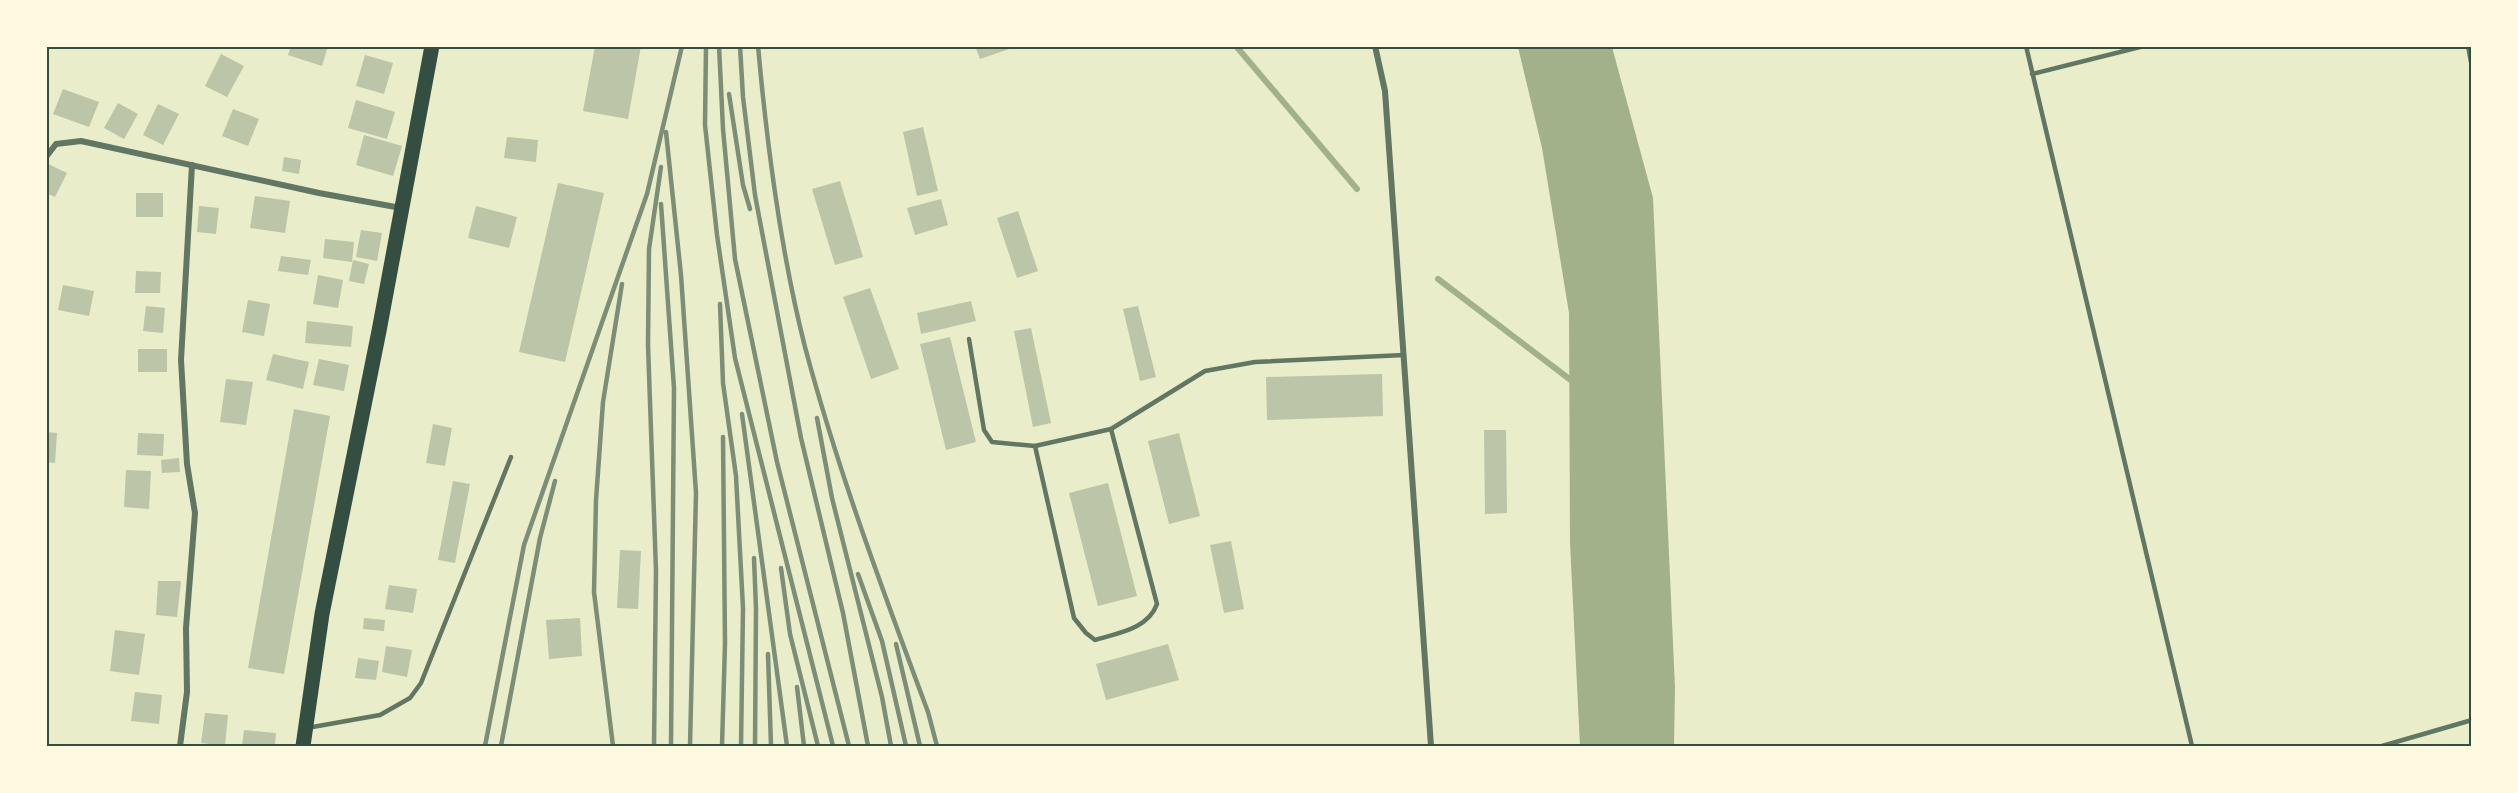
<svg xmlns="http://www.w3.org/2000/svg" width="2518" height="793" font-family="Overpass,sans-serif">
<rect width="100%" height="100%" fill="#e9edc9"/>
<polygon fill="#a3b18a" points="1518,47 1612,47 1653,198 1675,688 1674,746 1580,746 1570,543 1569,313 1542,148"/>
<g fill="none" stroke-linecap="round" stroke-linejoin="round">
<g stroke="#a3b18a" stroke-width="6">
<polyline points="1236,46 1357,189"/>
<polyline points="1438,279 1576,384"/>
</g>
</g>
<g fill="#bcc5a7">
<polygon points="291,46 328,46 322,66 288,55"/>
<polygon points="595,46 641,46 628,119 583,111"/>
<polygon points="975,46 1015,46 1015,47 980,59"/>
<polygon points="221,54 244,66 227,97 205,86"/>
<polygon points="365,55 393,63 384,94 356,86"/>
<polygon points="63,89 99,102 89,127 53,114"/>
<polygon points="356,100 395,112 387,139 348,128"/>
<polygon points="118,103 138,114 124,139 104,128"/>
<polygon points="158,104 179,114 163,145 143,135"/>
<polygon points="233,109 259,119 248,146 222,136"/>
<polygon points="923,127 938,191 917,196 903,132"/>
<polygon points="364,135 402,146 393,176 356,165"/>
<polygon points="507,137 538,140 536,162 504,158"/>
<polygon points="284,157 301,160 299,174 282,171"/>
<polygon points="46,163 67,173 55,197 46,193"/>
<polygon points="840,181 863,257 835,265 812,189"/>
<polygon points="558,183 604,193 565,362 519,352"/>
<rect x="136" y="193" width="27" height="24"/>
<polygon points="255,196 290,201 285,233 250,228"/>
<polygon points="941,199 948,225 915,235 907,208"/>
<polygon points="199,206 219,208 216,234 197,232"/>
<polygon points="476,206 517,217 509,248 468,238"/>
<polygon points="1018,211 1038,271 1017,278 997,218"/>
<polygon points="361,230 382,233 377,261 356,257"/>
<polygon points="325,239 354,242 352,262 323,258"/>
<polygon points="281,256 311,260 308,275 278,271"/>
<polygon points="353,260 369,264 364,284 349,281"/>
<polygon points="136,271 161,272 160,293 135,293"/>
<polygon points="318,275 343,280 338,308 313,304"/>
<polygon points="63,285 94,291 89,316 58,310"/>
<polygon points="870,288 899,369 871,379 843,297"/>
<polygon points="248,300 270,304 264,336 242,332"/>
<polygon points="971,301 976,321 921,334 917,313"/>
<polygon points="146,306 165,308 163,333 143,331"/>
<polygon points="1138,306 1156,377 1140,381 1123,309"/>
<polygon points="307,321 353,326 351,347 305,343"/>
<polygon points="1031,328 1051,423 1033,427 1014,331"/>
<polygon points="950,337 976,442 946,450 920,344"/>
<rect x="138" y="349" width="29" height="23"/>
<polygon points="273,354 309,362 303,389 266,380"/>
<polygon points="319,359 349,365 344,391 313,385"/>
<polygon points="1382,374 1383,416 1267,420 1266,377"/>
<polygon points="226,379 253,382 246,425 220,422"/>
<polygon points="294,409 330,416 284,674 248,668"/>
<polygon points="433,424 452,428 445,466 426,463"/>
<polygon points="1484,430 1506,430 1507,513 1485,514"/>
<polygon points="46,432 57,433 55,463 46,462"/>
<polygon points="138,433 164,434 163,456 137,455"/>
<polygon points="1179,433 1200,516 1169,524 1148,441"/>
<polygon points="179,458 180,472 162,473 161,460"/>
<polygon points="126,470 151,471 149,509 124,507"/>
<polygon points="453,481 470,484 455,563 438,560"/>
<polygon points="1108,483 1137,596 1098,606 1069,493"/>
<polygon points="1231,541 1244,609 1224,613 1210,545"/>
<polygon points="620,550 641,551 638,609 617,608"/>
<polygon points="158,581 181,581 177,617 156,615"/>
<polygon points="389,585 417,589 413,613 385,609"/>
<polygon points="364,618 385,620 384,631 363,629"/>
<polygon points="580,618 582,656 549,659 546,620"/>
<polygon points="115,630 145,634 139,675 110,671"/>
<polygon points="1168,644 1179,680 1106,700 1096,664"/>
<polygon points="386,646 412,650 407,677 382,672"/>
<polygon points="358,658 379,661 376,680 355,678"/>
<polygon points="135,692 162,695 159,724 131,721"/>
<polygon points="205,713 228,715 225,746 201,743"/>
<polygon points="244,730 276,733 275,746 242,746"/>
</g>
<g fill="none" stroke-linecap="round" stroke-linejoin="round">
<g stroke="#617663" stroke-width="4.5">
<polyline points="2026,46 2192,746"/>
<polyline points="2468,46 2472,67"/>
<polyline points="2032,74 2144,46"/>
<polyline points="969,339 984,430 992,442 1035,446 1111,429 1205,371 1255,362 1404,355"/>
<path d="M1035,446L1074,618L1086,633L1095,640C1118,633 1148,629 1157,604L1111,429"/>
<polyline points="307,728 380,715 410,698 421,683 511,457"/>
<polyline points="2382,746 2472,720"/>
</g>
<g stroke="#617663" stroke-width="6">
<polyline points="1375,46 1385,91 1431,746"/>
<polyline points="46,157 56,144 81,141 319,193 401,208"/>
<polyline points="180,746 187,692 186,628 195,513 187,464 181,360 192,165"/>
</g>
<polyline stroke="#344e41" stroke-width="15" points="303,746 322,614 379,331 432,46"/>
<g stroke="#7c8e77" stroke-width="4.5">
<polyline points="706,46 705,125 717,235 735,358 833,746"/>
<polyline points="719,46 723,129 735,259 777,462 849,746"/>
<polyline points="740,46 743,97 755,195 801,438 843,613 868,746"/>
<path d="M758,46C767,146 780,249 805,347C838,471 883,591 928,712L937,746"/>
<polyline points="729,94 743,185 750,209"/>
<polyline points="666,132 681,275 696,493 690,746"/>
<polyline points="661,204 674,388 671,746"/>
<polyline points="720,304 723,383 736,476 743,608 741,746"/>
<polyline points="742,414 787,746"/>
<polyline points="817,418 832,498 882,697 891,746"/>
<polyline points="754,558 756,609 755,746"/>
<polyline points="781,568 790,634 818,746"/>
<polyline points="858,574 882,641 906,746"/>
<polyline points="896,644 920,746"/>
<polyline points="768,654 771,746"/>
<polyline points="797,687 804,746"/>
<polyline points="485,746 524,545 647,194 682,46"/>
<polyline points="501,746 540,538 555,481"/>
<polyline points="613,746 594,592 596,500 603,402 622,284"/>
<polyline points="654,746 656,571 648,345 649,249 661,167"/>
<polyline points="722,746 725,644 723,437"/>
</g>
</g>
<rect width="2518" height="793" fill="none" stroke="#fefae0" stroke-width="96"/>
<rect x="48" y="48" width="2422" height="697" fill="none" stroke="#344e41" stroke-width="2"/>
</svg>
